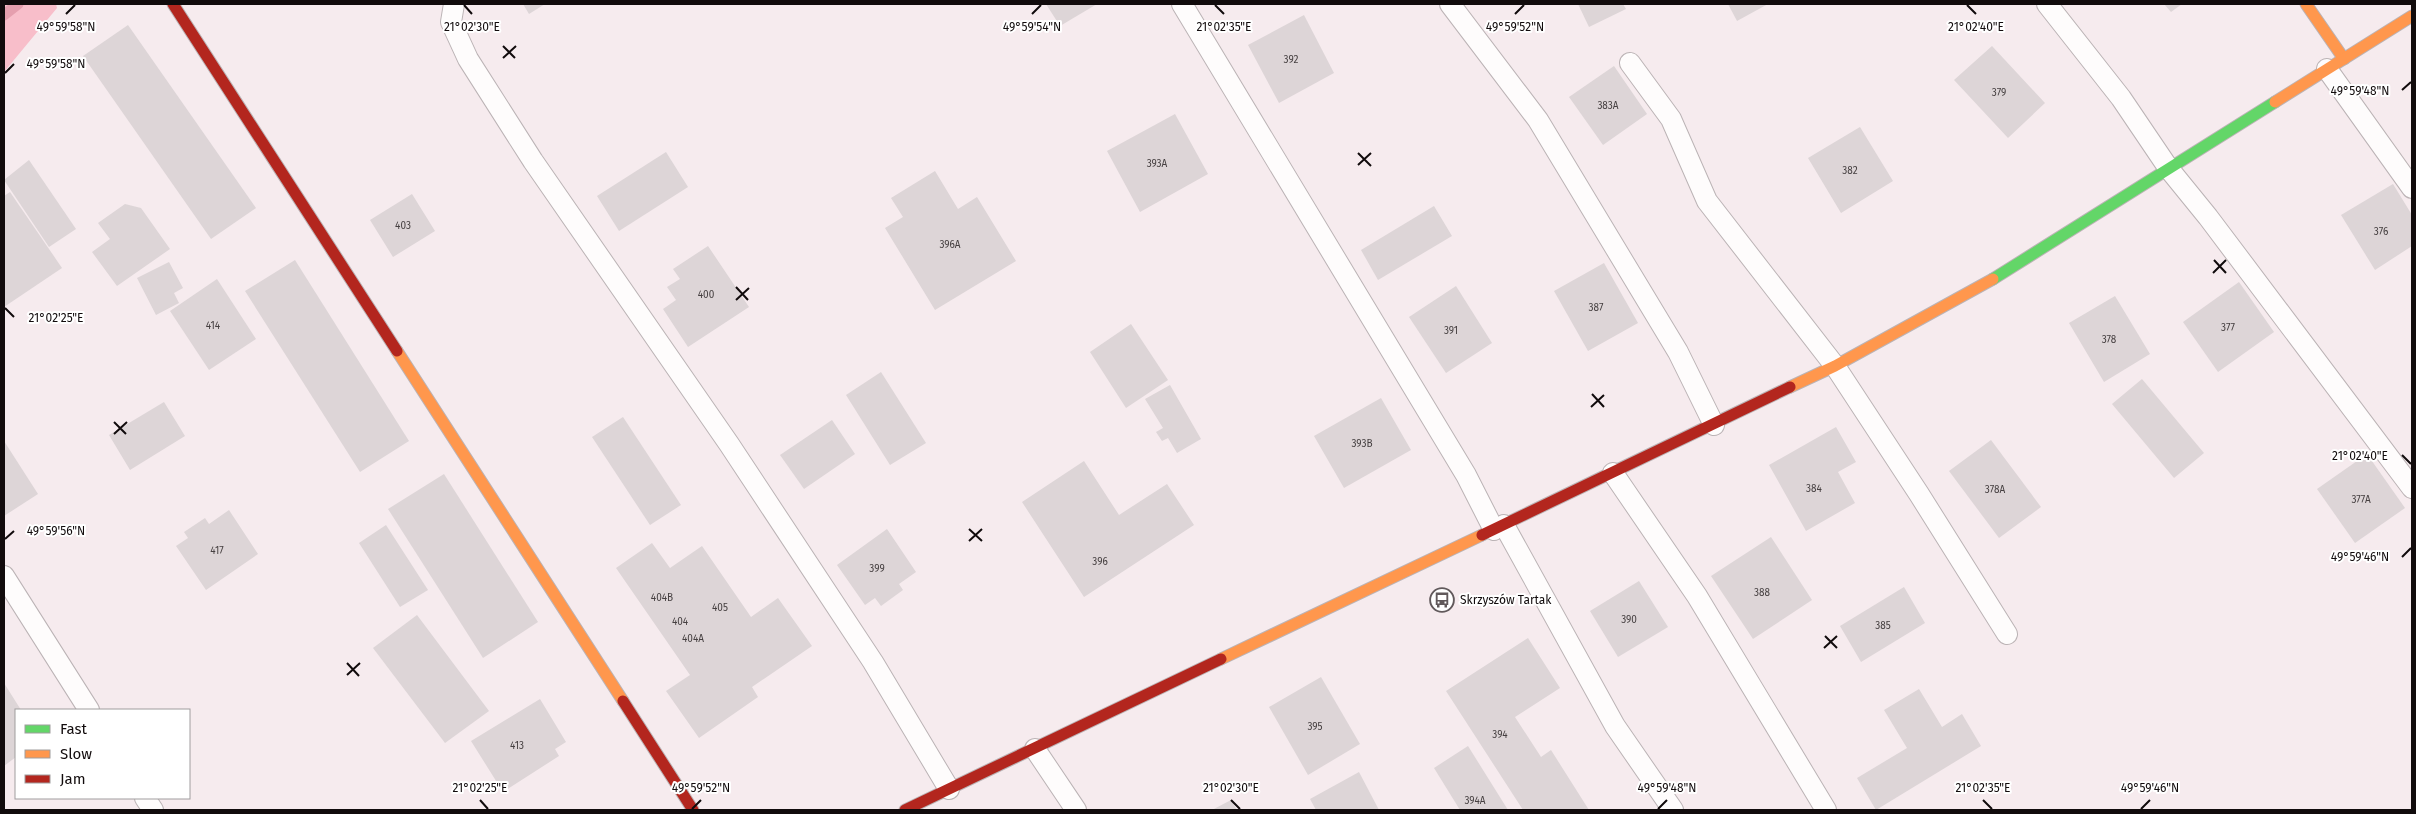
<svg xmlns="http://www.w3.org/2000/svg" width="2416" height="814" font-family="'Fira Sans',sans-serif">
<rect width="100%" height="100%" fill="#f6ebee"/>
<polygon fill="#f8beca" points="4,4 56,4 57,8 4,72"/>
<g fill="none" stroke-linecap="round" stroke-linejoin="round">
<polyline stroke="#e59fae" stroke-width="11" points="4,15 18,4"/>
</g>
<g fill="#ddd5d7">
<polygon points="523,4 545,4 529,14"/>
<polygon points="1046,4 1097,4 1060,26"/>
<polygon points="1578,4 1623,4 1626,9 1589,27"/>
<polygon points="1728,4 1768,4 1737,21"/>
<polygon points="2164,4 2182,4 2171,12"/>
<polygon points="1304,15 1334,73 1279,103 1248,45"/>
<polygon points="128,25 256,208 211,239 83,56"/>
<polygon points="1992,46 2045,103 2008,138 1954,80"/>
<polygon points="1614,66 1647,114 1603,145 1569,97"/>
<polygon points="1175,114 1208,174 1140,212 1107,151"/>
<polygon points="1860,127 1893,181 1841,213 1808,158"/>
<polygon points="666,152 688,187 619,231 597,196"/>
<polygon points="29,160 76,229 49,247 4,180"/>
<polygon points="935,171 958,209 977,197 1016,261 935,310 885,228 903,217 891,198"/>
<polygon points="2393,184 2412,215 2412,246 2375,270 2341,215"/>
<polygon points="10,192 62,268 4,307 4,196"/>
<polygon points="412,194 435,231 393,257 370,220"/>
<polygon points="125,204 141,208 170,249 117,286 92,252 110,239 98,223"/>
<polygon points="1434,206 1452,236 1378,280 1361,250"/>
<polygon points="708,246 749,307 688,347 663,309 676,300 667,287 680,279 673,269"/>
<polygon points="295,260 409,441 360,472 245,291"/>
<polygon points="169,262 183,288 174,293 179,303 156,315 137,278"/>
<polygon points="1604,263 1638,323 1588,351 1554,291"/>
<polygon points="217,279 256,339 209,370 170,311"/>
<polygon points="2239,282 2274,332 2218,372 2183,322"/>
<polygon points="1456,286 1492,343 1446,373 1409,317"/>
<polygon points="2115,296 2150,354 2104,382 2069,323"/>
<polygon points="1131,324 1168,380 1126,408 1090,352"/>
<polygon points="881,372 926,443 890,465 846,395"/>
<polygon points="2142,379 2204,453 2174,478 2112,404"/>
<polygon points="1170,385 1201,439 1177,453 1168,438 1162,441 1156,432 1163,428 1145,399"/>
<polygon points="1381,398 1411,450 1344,488 1314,436"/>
<polygon points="164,402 185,436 130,470 109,435"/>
<polygon points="623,417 681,505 650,525 592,437"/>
<polygon points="832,420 855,454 804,489 780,455"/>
<polygon points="1836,427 1856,462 1838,472 1855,503 1806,531 1769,465"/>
<polygon points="1991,440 2041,507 1999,538 1949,471"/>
<polygon points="4,441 38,494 4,516"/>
<polygon points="2367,454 2405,508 2355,543 2317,489"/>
<polygon points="1084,461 1119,515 1167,484 1194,525 1084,597 1022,502"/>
<polygon points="444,474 538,622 483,658 388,509"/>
<polygon points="229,510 258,554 206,590 176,546 188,538 184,532 205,518 209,524"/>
<polygon points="386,525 428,590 400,607 359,543"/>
<polygon points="887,529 916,572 899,584 903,590 881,606 875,598 865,605 837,565"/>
<polygon points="1771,537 1812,600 1753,639 1711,576"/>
<polygon points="652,543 670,568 702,546 751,617 778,598 812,646 752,687 758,697 699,738 666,691 690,675 616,568"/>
<polygon points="1639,581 1668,627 1618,657 1590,611"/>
<polygon points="1904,587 1925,623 1861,662 1840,626"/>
<polygon points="417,615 489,711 445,743 373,648"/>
<polygon points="1528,638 1560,688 1515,717 1541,757 1551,750 1589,810 1523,810 1446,691"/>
<polygon points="1321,677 1360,744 1308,775 1269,707"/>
<polygon points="4,683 21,710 16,710 16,757 4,766"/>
<polygon points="1919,689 1942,727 1962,714 1981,746 1876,810 1857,778 1907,748 1884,710"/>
<polygon points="540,699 566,742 555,749 559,756 503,792 471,741"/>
<polygon points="1468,746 1508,810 1460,810 1434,768"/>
<polygon points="1359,772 1379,810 1316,810 1310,799"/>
<polygon points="1231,800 1237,810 1212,810"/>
</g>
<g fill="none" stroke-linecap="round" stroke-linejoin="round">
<g stroke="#bbb3b5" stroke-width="22">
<g id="lane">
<polyline points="454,4 451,22 468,59 533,161 729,444 873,662 949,789"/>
<polyline points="1182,4 1466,475 1494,530"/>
<polyline points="1450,4 1538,120 1678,352 1714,425"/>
<polyline points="2047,4 2121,98 2169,169 2208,217 2412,488"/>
<polyline points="1630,63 1671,119 1707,201 1835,366 1919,494 2007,634"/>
<polyline points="2327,69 2412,188"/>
<polyline points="1613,473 1697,596 1826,810"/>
<polyline points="1504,525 1615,726 1673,810"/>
<polyline points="4,576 89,710"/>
<polyline points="1035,749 1076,810"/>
<polyline points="145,798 153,810"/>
</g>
</g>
<g stroke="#bbb3b5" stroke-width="13">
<polyline id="fast" points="1993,279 2275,102"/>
</g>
<g stroke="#bbb3b5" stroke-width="13">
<g id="slow">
<polyline points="2306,4 2344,59"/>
<polyline points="2275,102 2412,16"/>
<polyline points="397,351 623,701"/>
<polyline points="1790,387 1835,366 1993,279"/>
<polyline points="1221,659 1482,535"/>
</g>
</g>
<g stroke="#bbb3b5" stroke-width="13">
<g id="jam">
<polyline points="173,4 397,351"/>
<polyline points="1482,535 1790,387"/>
<polyline points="623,701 693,810"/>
<polyline points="905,810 1221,659"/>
</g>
</g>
<use href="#lane" stroke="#fefcfc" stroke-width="20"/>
<use href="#fast" stroke="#63d668" stroke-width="11"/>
<use href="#slow" stroke="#ff974d" stroke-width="11"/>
<use href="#jam" stroke="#b3261e" stroke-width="11"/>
</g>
<path fill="none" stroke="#110b0c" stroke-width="2" d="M464,5L472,14M1215,5L1224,14M1967,5L1976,14M66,14L75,5M1032,14L1041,5M1515,14L1524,5M503,46L515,58M503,58L516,46M5,73L14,64M2402,90L2411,82M1358,153L1371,166M1358,165L1371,153M2214,260L2226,273M2213,273L2226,260M736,287L748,300M736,300L749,288M5,308L14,317M1592,394L1604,407M1591,407L1604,395M114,422L126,434M114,434L127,422M2402,455L2411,464M969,529L982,541M5,539L14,531M969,541L982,529M2402,557L2411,548M1825,636L1837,648M1824,648L1837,636M347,663L359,676M347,675L360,663M480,800L488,809M1231,800L1240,809M1983,800L1992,809M692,809L701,800M1658,809L1667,800M2141,809L2150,800"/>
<defs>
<g id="bus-ring" transform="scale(1.25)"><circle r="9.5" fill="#fff" stroke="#61595b" stroke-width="1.5"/><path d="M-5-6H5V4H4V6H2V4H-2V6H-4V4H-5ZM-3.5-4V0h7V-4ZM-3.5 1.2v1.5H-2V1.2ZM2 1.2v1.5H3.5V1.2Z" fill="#61595b"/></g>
</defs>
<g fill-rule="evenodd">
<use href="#bus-ring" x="1442" y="600"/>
</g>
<g text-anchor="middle" stroke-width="4" stroke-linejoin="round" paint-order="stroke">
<g font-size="10" fill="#464041">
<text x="1291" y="63">392</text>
<text x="1999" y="96">379</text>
<text x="1608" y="109">383A</text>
<text x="1157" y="167">393A</text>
<text x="1850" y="174">382</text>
<text x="403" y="229">403</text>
<text x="2381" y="235">376</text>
<text x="950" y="248">396A</text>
<text x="706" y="298">400</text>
<text x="1596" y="311">387</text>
<text x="213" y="329">414</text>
<text x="2228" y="331">377</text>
<text x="1451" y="334">391</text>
<text x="2109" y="343">378</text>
<text x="1362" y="447">393B</text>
<text x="1814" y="492">384</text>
<text x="1995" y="493">378A</text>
<text x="2361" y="503">377A</text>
<text x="217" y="554">417</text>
<text x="1100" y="565">396</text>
<text x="877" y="572">399</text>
<text x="1762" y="596">388</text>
<text x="662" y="601">404B</text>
<text x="720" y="611">405</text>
<text x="1629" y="623">390</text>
<text x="680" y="625">404</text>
<text x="1883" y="629">385</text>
<text x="693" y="642">404A</text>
<text x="1315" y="730">395</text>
<text x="1500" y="738">394</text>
<text x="517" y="749">413</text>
<text x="1475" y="804">394A</text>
</g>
<g font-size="12" fill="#110b0c" stroke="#fff" text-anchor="start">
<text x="1460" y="604">Skrzyszów Tartak</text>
</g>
</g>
<g font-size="12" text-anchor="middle" fill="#110b0c" stroke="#fff" stroke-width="4" stroke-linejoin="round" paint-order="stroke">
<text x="66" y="31">49°59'58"N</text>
<text x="1032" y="31">49°59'54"N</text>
<text x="1515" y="31">49°59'52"N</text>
<text x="472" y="31">21°02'30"E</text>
<text x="1224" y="31">21°02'35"E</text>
<text x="1976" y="31">21°02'40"E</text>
<text x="56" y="68">49°59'58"N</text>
<text x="2360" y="95">49°59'48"N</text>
<text x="56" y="322">21°02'25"E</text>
<text x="2360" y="460">21°02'40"E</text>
<text x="56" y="535">49°59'56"N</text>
<text x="2360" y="561">49°59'46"N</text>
<text x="480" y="792">21°02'25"E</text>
<text x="1231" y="792">21°02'30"E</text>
<text x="1983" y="792">21°02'35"E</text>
<text x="701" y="792">49°59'52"N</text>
<text x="1667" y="792">49°59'48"N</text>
<text x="2150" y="792">49°59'46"N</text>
</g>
<rect width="2416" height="814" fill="none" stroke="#110b0c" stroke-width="10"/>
<rect x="15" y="709" width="175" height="90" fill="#ffffff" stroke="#a09d9e"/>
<rect x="25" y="725" width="25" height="8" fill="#63d668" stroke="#a09d9e"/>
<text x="60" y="734" font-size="15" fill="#110b0c">Fast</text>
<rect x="25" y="750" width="25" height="8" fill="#ff974d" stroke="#a09d9e"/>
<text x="60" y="759" font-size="15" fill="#110b0c">Slow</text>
<rect x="25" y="775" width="25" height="8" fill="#b3261e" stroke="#a09d9e"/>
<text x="60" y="784" font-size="15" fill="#110b0c">Jam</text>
</svg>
